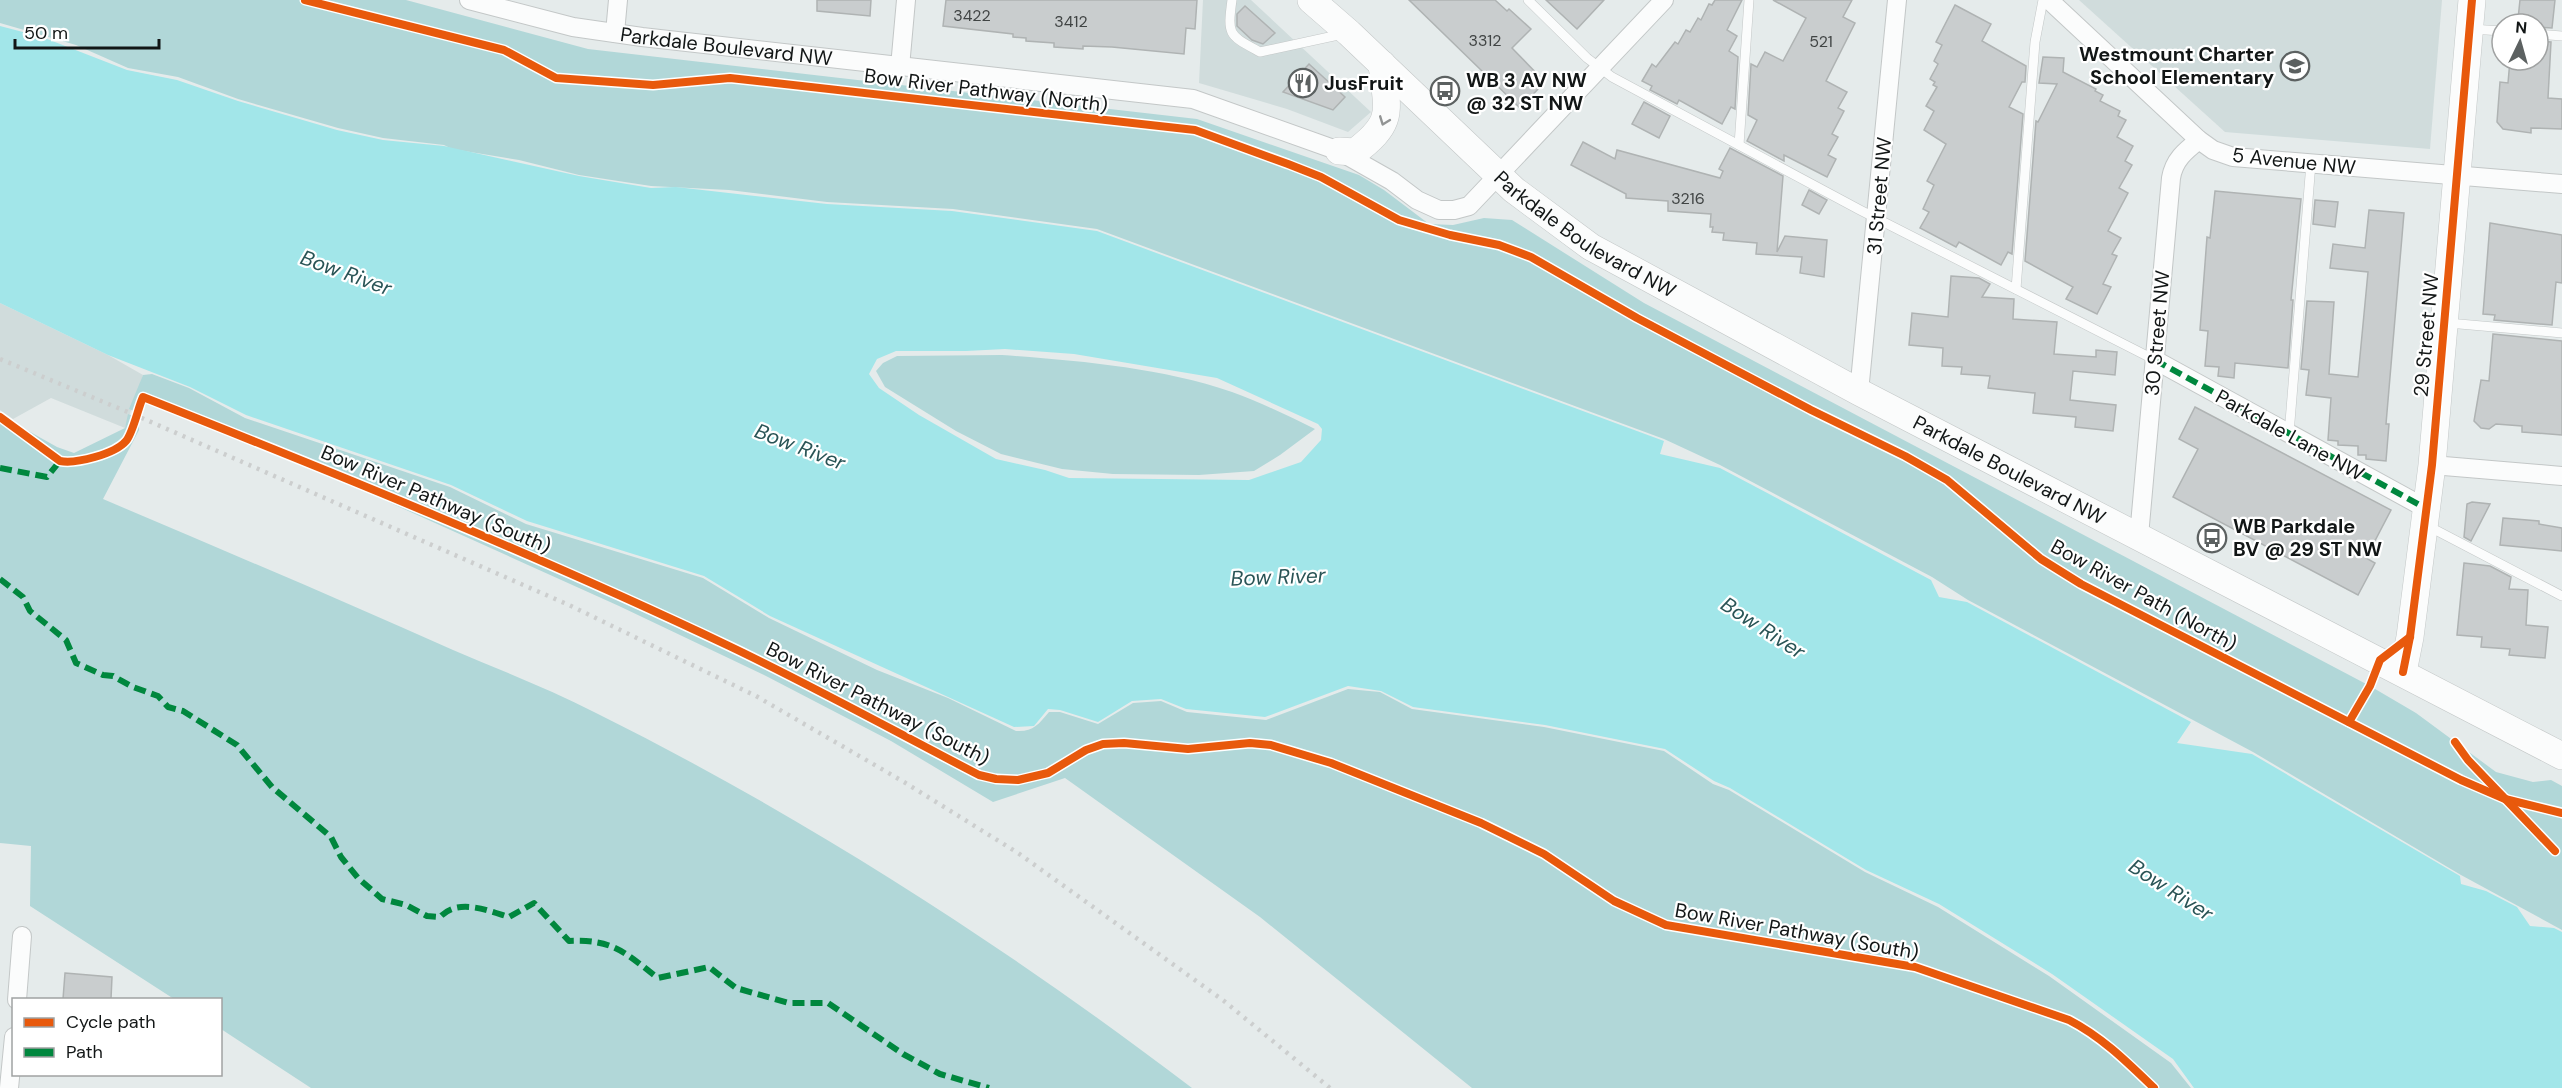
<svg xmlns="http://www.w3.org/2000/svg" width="2562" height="1088" font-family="'DM Sans',sans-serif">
<rect width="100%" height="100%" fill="#e5ebeb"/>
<g fill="#d0dcdc">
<polygon points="1203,0 1251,0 1371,112 1348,132 1287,109 1199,83"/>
<polygon points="2079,0 2442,0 2430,149 2225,132"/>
<polygon points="0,303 108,355 143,375 125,428 51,398 13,419 0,410"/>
</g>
<g fill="#b1d7d8">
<polygon points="0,0 406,0 588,49 1197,119 1359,175 1384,190 1429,224 1453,225 1484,218 1512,220 1644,303 2370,686 2416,713 2496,772 2533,782 2551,780 2562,786 2562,930 2461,875 2253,752 1968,600 1932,577 1720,465 1664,439 1097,229 953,209 827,202 729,190 651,186 579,175 519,160 452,149 444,145 383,138 338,128 238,99 178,77 128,68 76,45 0,23"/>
<path d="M1002,355C1079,361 1158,367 1232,392C1260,402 1288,416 1315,429L1280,455L1254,471L1199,475L1113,474L1062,469L1001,454L956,431L885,387L876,371L883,363L897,356Z"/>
<path d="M152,374L189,388L245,418L450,487L526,524L703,578L769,618L877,670L948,698L1016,731C1033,732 1038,725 1049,712H1060L1098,724L1133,703L1161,701L1187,712L1266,720L1348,689L1380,692L1412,709L1544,727L1664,751L1713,784L1729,790L1865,872L1938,907L2049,976L2171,1063L2191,1088H1472L1260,917L1065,778L993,802L891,741L766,676L619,606L384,500L147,403L141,414L129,409L143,375Z"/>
<path d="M128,414L139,418V430L103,499C220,549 337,598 453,650C500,670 549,689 596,713C807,818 1004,945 1192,1088H311L221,1029L220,1000L174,999L30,906L31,846L0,843V415L57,447L74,453L125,428Z"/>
</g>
<path fill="#a2e6e9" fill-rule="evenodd" d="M0,26L42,37L127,70L177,80L238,101L337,130L383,140L444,146L579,176L651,188L676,187L827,204L952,211L1097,231L1664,441L1660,454L1720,468L1931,580L1939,597L1967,602L2191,722L2177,743L2252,754L2460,876L2461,884L2486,891L2517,907L2530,926L2554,928L2562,932V1088H2194L2173,1059L2052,974L1939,904L1866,870L1730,788L1714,781L1665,749L1545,725L1413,707L1381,691L1348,686L1265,717L1186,709L1161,699L1132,701L1098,722L1060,710L1048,709L1034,726L1014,727L770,616L704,576L527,521L451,485L246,415L190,387L108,355L0,303ZM1005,349L1074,354L1217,378L1318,424L1322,429L1321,440L1301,462L1249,480L1069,478L1045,470L996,459L919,415L879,388L869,374L877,359L896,351H966Z"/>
<g fill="#c9cdce" stroke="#afb3b3" stroke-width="1.5">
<polygon points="817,0 871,0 870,16 817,11"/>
<polygon points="946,0 1197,0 1195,29 1186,28 1184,54 1112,47 1083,46 1083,49 1054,47 1054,43 1026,41 1026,38 1013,37 1013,34 943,26"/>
<polygon points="1409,0 1495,0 1507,11 1509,9 1531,29 1512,48 1543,80 1537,86 1539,88 1520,108"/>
<polygon points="1546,0 1604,0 1577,29"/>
<polygon points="1715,0 1742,0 1727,30 1737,36 1729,51 1738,57 1735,109 1731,107 1722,124 1679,100 1677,104 1650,90 1652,86 1642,81 1652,64 1656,67 1675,42 1678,44 1686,30 1690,32 1698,18 1701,20 1709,4 1712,5"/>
<polygon points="1773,0 1852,0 1843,17 1855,23 1826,81 1847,92 1838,108 1844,111 1832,134 1838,137 1828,155 1836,159 1827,177 1784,155 1784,161 1747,141 1757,120 1748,115 1751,64 1757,67 1765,52 1783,61 1806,18"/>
<polygon points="2520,0 2555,0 2552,28 2538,27 2538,21 2518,19"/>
<polygon points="1955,5 1991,24 1982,41 2026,66 2025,82 2022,82 2009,107 2023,114 2012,254 2008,252 2001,265 1959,242 1956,247 1920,228 1929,212 1923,209 1934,185 1927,181 1946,144 1924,130 1934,111 1926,106 1937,87 1933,85 1935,82 1930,79 1938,64 1934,61 1942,45 1936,42"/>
<polygon points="1245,6 1275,33 1263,44 1252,40 1237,26 1237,14"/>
<polygon points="2538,41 2551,42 2548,98 2562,99 2562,129 2531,128 2531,133 2503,129 2497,122 2500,82 2508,83 2510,60 2538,60"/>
<polygon points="2043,57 2064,58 2063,72 2096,89 2095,91 2103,95 2100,101 2120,111 2118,116 2126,120 2117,137 2133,146 2125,161 2132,165 2119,188 2128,193 2108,231 2121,238 2112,254 2117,256 2103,284 2111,287 2097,314 2066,299 2073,287 2025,261 2036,121 2038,122 2057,84 2039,83"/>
<polygon points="1309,64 1345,97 1333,110 1283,92"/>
<polygon points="1644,102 1670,116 1659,138 1632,124"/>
<polygon points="1583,142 1615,159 1617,150 1720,178 1723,171 1719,169 1730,148 1783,176 1777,252 1785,236 1827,240 1824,277 1800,273 1802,257 1756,254 1757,243 1723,240 1724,233 1712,232 1713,227 1710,227 1711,214 1668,211 1668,201 1626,198 1626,194 1571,165"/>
<polygon points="1809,190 1827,200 1819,214 1802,205"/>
<polygon points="2215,191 2301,199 2291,300 2293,300 2288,368 2235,363 2234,378 2218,376 2219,367 2205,366 2208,331 2200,330 2207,237 2210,238"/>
<polygon points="2315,200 2338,202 2335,227 2313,224"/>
<polygon points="2369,210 2404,213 2386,424 2389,424 2386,461 2366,459 2366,455 2358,455 2358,446 2338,445 2338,441 2328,440 2331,398 2306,395 2309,370 2301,369 2307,301 2334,302 2329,374 2358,377 2368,272 2330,268 2333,244 2365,248"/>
<polygon points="2490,223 2562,235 2562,283 2556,282 2552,325 2494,320 2495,315 2483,314"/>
<polygon points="1951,276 1979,278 1990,284 1982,297 2014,299 2013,319 2057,322 2054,354 2096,357 2096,350 2117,352 2115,375 2073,371 2070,400 2116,405 2113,431 2075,427 2076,417 2033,413 2035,393 1988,388 1990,376 1961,374 1962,367 1942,366 1943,348 1909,345 1912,313 1948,317"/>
<polygon points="2493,334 2562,341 2562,435 2522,432 2522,426 2496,424 2489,429 2481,428 2474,421 2481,380 2489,381"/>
<polygon points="2195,407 2391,510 2366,558 2375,563 2358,595 2173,497 2198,449 2179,439"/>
<polygon points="2472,502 2490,504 2471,541 2464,537 2467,504"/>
<polygon points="2503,518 2539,521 2539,524 2562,528 2562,551 2500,545"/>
<polygon points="2464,563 2490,566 2511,577 2509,589 2528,590 2526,625 2548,627 2545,658 2509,655 2510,649 2481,647 2482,637 2457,635"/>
<polygon points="65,973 112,977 111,999 63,999"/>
</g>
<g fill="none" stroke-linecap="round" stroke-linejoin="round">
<g stroke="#c3c7c7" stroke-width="10">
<g id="lane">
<path d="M1232,0C1227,36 1229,35 1260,52L1343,34"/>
<polyline points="1528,0 1587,58 1612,77 1860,210 2155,360"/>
<polyline points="2471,29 2502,31"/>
<polyline points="2538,34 2562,36"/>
<polyline points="1739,145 1749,0"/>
<polyline points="2016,289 2035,42 2043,0"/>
<polyline points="2448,323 2562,333"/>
<polyline points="2289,434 2311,163"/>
<polyline points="2426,525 2562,596"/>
</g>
</g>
<g stroke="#c3c7c7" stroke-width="20">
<g id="street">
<path id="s1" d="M469,0L573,27L642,37L1193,99L1339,151L1392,181L1417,200L1439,210H1454L1469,206L1664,0"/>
<polyline points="2049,0 2199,140 2213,150 2233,157 2562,184"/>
<polyline points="615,33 618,0"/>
<polyline points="900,67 906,0"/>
<polyline points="2155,360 2427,509"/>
<polyline points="1859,392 1897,0"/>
<polyline points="2432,465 2562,476"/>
<path d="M2139,536L2171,178C2174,160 2185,151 2199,140"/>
<polyline points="17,1000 22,936"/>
<polyline points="9,1088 14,1037"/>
</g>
</g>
<g stroke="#c3c7c7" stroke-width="28">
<g id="secondary">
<path id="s2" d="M1311,0L1349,33L1514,190L1591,247L1859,392L2562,756"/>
<path d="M1339,151L1355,152C1396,121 1387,111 1382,64"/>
<polyline points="2403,672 2410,637 2432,465 2472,0"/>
</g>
</g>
<use href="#lane" stroke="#fbfcfc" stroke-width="9"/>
<use href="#street" stroke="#fbfcfc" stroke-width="18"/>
<use href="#secondary" stroke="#fbfcfc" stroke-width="27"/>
<polyline stroke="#cccece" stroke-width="4.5" stroke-dasharray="3 6" stroke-linecap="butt" points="0,359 135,415 569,605 756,696 904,782 1018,853 1224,1001 1330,1088"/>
<g stroke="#00873e" stroke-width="6" stroke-dasharray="12 6" stroke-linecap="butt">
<polyline points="2155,360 2427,509"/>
<polyline points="0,468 47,477 60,461"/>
<path d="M0,579L23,597L30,611L66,640L76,663L103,675L113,676L133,687L158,696L168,707L183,711L237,745L272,787L331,837L341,857L358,878L382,899L406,905L427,916L440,917C458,898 486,910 509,917L534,903L569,941C614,939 625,953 658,978L709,967L736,988L789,1003H828L903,1054L940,1074L989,1088"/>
</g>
<g stroke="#fff" stroke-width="11">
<g id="cycleway">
<polyline points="305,0 504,50 556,78 653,85 730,78 1195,130 1288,164 1321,177 1399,220 1450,235 1499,245 1531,257 1637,318 1811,410 1905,456 1947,480 2041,559 2081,584 2461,780 2505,799 2562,813"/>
<path d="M0,417L60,461C76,464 115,454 126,441C133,433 138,408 143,397C340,475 537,555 729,646C813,686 896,732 979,775L996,779L1018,780L1048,773L1086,750L1103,744L1124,743L1188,749L1250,743L1271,745L1331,763L1481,823L1544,854L1614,901L1666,925L1915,967L2069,1020C2102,1037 2127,1062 2154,1088"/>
<polyline points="2403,672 2410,637 2432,465 2472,0"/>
<polyline points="2349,722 2370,686 2380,660 2410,637"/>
<polyline points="2455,742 2468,760 2555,851"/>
</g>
</g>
<use href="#cycleway" stroke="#e8590c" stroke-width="8"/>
</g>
<defs><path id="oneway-chevron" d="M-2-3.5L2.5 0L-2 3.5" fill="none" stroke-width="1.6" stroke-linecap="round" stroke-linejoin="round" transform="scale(1.5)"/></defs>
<use stroke="#929494" href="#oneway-chevron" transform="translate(1384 121) rotate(111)"/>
<defs>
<g id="school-ring" transform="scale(1.5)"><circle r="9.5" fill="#fff" stroke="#5c6161" stroke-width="1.5"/><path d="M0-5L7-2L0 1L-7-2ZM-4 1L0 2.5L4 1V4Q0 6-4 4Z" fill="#5c6161"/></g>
<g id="restaurant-ring" transform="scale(1.5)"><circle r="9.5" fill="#fff" stroke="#5c6161" stroke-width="1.5"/><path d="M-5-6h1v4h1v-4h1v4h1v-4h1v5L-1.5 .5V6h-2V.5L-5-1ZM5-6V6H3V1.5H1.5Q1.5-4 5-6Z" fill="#5c6161"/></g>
<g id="bus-ring" transform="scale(1.5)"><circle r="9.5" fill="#fff" stroke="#5c6161" stroke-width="1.5"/><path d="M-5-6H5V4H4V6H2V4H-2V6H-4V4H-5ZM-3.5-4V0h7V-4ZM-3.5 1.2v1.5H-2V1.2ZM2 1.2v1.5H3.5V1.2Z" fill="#5c6161"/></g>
</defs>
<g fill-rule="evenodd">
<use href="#school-ring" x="2295" y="66"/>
<use href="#restaurant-ring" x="1303" y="83"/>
<use href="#bus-ring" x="1445" y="91"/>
<use href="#bus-ring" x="2212" y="538"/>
</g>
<g text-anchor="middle" stroke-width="4.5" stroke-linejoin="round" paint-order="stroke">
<g font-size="16" fill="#404444">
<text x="972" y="21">3422</text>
<text x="1071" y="27">3412</text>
<text x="1485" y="46">3312</text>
<text x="1821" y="47">521</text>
<text x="1688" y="204">3216</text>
</g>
<g font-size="20" fill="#121616" stroke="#fff">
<text dy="7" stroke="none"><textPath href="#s1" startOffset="262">Parkdale Boulevard NW</textPath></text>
<text transform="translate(986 90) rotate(7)" y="7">Bow River Pathway (North)</text>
<text transform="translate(2294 161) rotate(6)" y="7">5 Avenue NW</text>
<text transform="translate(1879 196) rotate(-85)" y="7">31 Street NW</text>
<text dy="7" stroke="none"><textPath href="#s2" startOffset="362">Parkdale Boulevard NW</textPath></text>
<text transform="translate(2157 333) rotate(-85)" y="7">30 Street NW</text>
<text transform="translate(2426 335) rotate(-85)" y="7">29 Street NW</text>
<text transform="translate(2290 435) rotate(29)" y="7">Parkdale Lane NW</text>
<text dy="7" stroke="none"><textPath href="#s2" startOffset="848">Parkdale Boulevard NW</textPath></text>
<text transform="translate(436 499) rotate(23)" y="7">Bow River Pathway (South)</text>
<text transform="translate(2144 595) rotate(29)" y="7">Bow River Path (North)</text>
<text transform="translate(878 703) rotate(27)" y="7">Bow River Pathway (South)</text>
<text transform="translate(1797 931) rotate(10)" y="7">Bow River Pathway (South)</text>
</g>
<g font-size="20" font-weight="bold" fill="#121616" stroke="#fff" text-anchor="start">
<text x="2274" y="61" text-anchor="end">Westmount Charter<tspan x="2274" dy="23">School Elementary</tspan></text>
<text x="1466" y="87">WB 3 AV NW<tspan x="1466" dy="23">@ 32 ST NW</tspan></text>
<text x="1324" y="90">JusFruit</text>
<text x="2233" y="533">WB Parkdale<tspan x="2233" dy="23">BV @ 29 ST NW</tspan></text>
</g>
<g font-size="21" font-style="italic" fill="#295456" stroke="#fff">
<text transform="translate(346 273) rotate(20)" y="7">Bow River</text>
<text transform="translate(800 447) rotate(21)" y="7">Bow River</text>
<text transform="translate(1278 577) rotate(-2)" y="7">Bow River</text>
<text transform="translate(1763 628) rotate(33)" y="7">Bow River</text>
<text transform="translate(2171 890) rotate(33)" y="7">Bow River</text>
</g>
</g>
<rect x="12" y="998" width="210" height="78" fill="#ffffff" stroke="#a0a2a2" stroke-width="1.5"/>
<rect x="24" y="1018" width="30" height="9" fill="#e8590c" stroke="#a0a2a2" stroke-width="1.5"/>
<text x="66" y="1028" font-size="18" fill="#121616">Cycle path</text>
<rect x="24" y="1048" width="30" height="9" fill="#00873e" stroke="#a0a2a2" stroke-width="1.5"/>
<text x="66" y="1058" font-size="18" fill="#121616">Path</text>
<g transform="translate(2520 42) rotate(5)"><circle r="28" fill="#ffffff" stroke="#a0a2a2" stroke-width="1.5"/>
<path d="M0-4.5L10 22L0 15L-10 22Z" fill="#5c6161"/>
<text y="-9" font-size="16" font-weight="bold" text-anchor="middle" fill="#121616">N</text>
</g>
<path d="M15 39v9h144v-9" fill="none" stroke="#121616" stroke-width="3"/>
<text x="24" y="39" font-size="18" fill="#121616" stroke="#ffffff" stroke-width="4.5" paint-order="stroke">50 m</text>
</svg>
